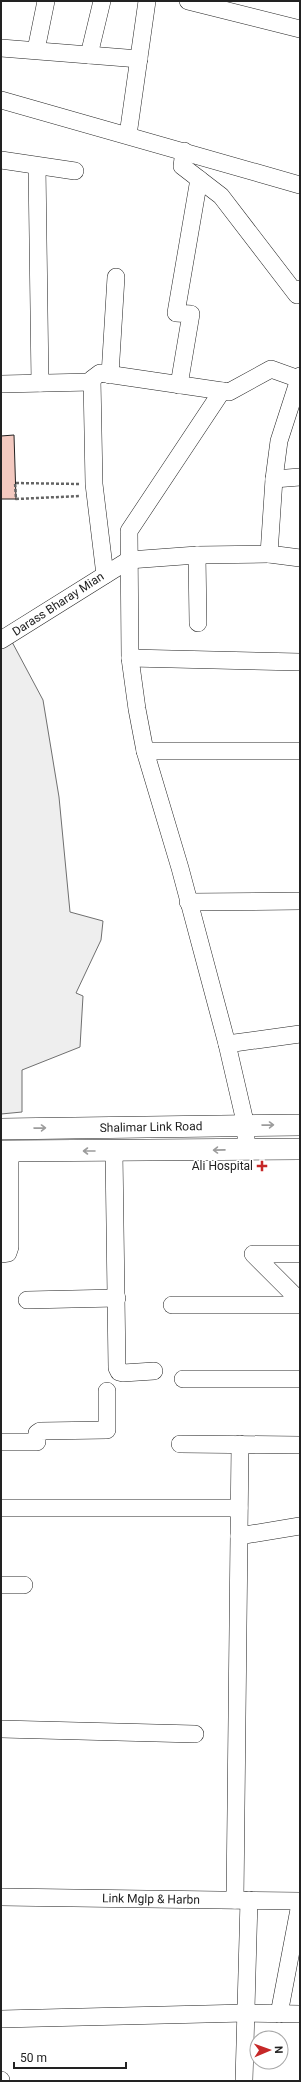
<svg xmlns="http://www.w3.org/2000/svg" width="301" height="2082" font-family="Roboto,sans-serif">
<rect width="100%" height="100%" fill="#fff"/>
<polygon fill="#eee" stroke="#6f6f6f" points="11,640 43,700 59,797 70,912 103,921 101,940 76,993 83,996 80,1047 22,1070 22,1112 1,1114 1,646"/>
<polygon fill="#f3c9c0" stroke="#222" points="14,435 16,499 1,499 1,436"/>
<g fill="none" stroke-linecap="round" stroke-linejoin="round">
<g stroke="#222" stroke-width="18">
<g id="minor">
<polyline points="188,1 300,29"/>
<polyline points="1,48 139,59"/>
<polyline points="36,50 46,1"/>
<polyline points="89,55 102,1"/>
<polyline points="1,100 300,185"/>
<polyline points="128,135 147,1"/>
<polyline points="184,151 182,166 221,196 297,295 300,289"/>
<polyline points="1,160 75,171"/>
<polyline points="37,166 40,383"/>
<polyline points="110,375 116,277"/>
<polyline points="1,384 92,382"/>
<polyline points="179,385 191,314 176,313 199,179"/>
<polyline points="222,391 129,531 130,658 137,709 145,751 180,868 227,1044 246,1126 246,1149"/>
<polyline points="274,479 300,477"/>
<polyline points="269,554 300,558"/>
<polyline points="197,555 198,623"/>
<polyline points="105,575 94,484 92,379 100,373 229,392 271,369 299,379"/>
<polyline points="1,640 129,560 197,555 269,554 274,479 279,441 300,376"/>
<polyline points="130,658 300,662"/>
<polyline points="145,751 300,751"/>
<polyline points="188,902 300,901"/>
<polyline points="227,1044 300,1034"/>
<polyline points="114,1152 117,1368 119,1372 123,1373 154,1371"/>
<polyline points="1,1254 8,1253 10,1247 10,1151"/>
<polyline points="300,1254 253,1254 300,1301"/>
<polyline points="27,1300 117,1298"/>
<polyline points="172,1305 300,1305"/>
<polyline points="183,1379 300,1379"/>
<polyline points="1,1442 37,1442 37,1433 40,1431 107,1430 107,1391"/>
<polyline points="180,1444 300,1445"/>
<polyline points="1,1508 239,1508"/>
<polyline points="239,1536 300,1526"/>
<polyline points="1,1585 24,1585"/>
<polyline points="1,1729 195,1734"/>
<polyline points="1,1897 300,1901"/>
<polyline points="235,1900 240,1444"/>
<polyline points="279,2014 300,1904"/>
<polyline points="1,2019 246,2013 300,2014"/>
<polyline points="1,2080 1,2081"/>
<polyline points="244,2081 249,1900"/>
</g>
</g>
<g stroke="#222" stroke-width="22">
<g id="major">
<polyline points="1,1129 300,1125"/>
<polyline points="1,1151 300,1149"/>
</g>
</g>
<polyline stroke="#646464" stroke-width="2.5" stroke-dasharray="3 2" stroke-linecap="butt" points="79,484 15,483 16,499 80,496"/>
<use href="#minor" stroke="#fff" stroke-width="17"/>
<use href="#major" stroke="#fff" stroke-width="21"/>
</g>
<defs><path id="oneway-shaft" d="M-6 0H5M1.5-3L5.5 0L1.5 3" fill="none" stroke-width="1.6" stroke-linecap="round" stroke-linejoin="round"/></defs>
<g stroke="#9c9c9c">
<use href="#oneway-shaft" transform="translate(268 1125) rotate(-1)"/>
<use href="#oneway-shaft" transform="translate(40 1128) rotate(-1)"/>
<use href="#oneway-shaft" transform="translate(219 1150) rotate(179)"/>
<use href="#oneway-shaft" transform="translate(89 1151) rotate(-180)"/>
</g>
<path fill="#c62828" stroke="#fff" stroke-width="1.5" d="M260 1160h4v4h4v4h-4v4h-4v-4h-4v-4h4z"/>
<g text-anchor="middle" stroke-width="3" stroke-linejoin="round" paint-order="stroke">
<g font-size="12" fill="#222" stroke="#fff">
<text transform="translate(58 604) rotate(-33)" y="4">Darass Bharay Mian</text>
<text transform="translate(151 1127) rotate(-1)" y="4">Shalimar Link Road</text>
<text transform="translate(151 1899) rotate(1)" y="4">Link Mglp &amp; Harbn</text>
</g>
<g font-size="12" fill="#222" stroke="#fff" text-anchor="end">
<text x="253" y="1170">Ali Hospital</text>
</g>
</g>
<rect width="301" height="2082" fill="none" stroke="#222222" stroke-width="4"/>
<g transform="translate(269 2050) rotate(88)"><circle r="19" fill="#ffffff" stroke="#a7a7a7"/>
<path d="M0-3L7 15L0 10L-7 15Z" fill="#c62828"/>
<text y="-6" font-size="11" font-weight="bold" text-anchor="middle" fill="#222222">N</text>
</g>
<path d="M14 2062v6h112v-6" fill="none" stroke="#222222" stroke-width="2"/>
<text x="20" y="2062" font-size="12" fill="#222222" stroke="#ffffff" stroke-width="3" paint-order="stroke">50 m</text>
</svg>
